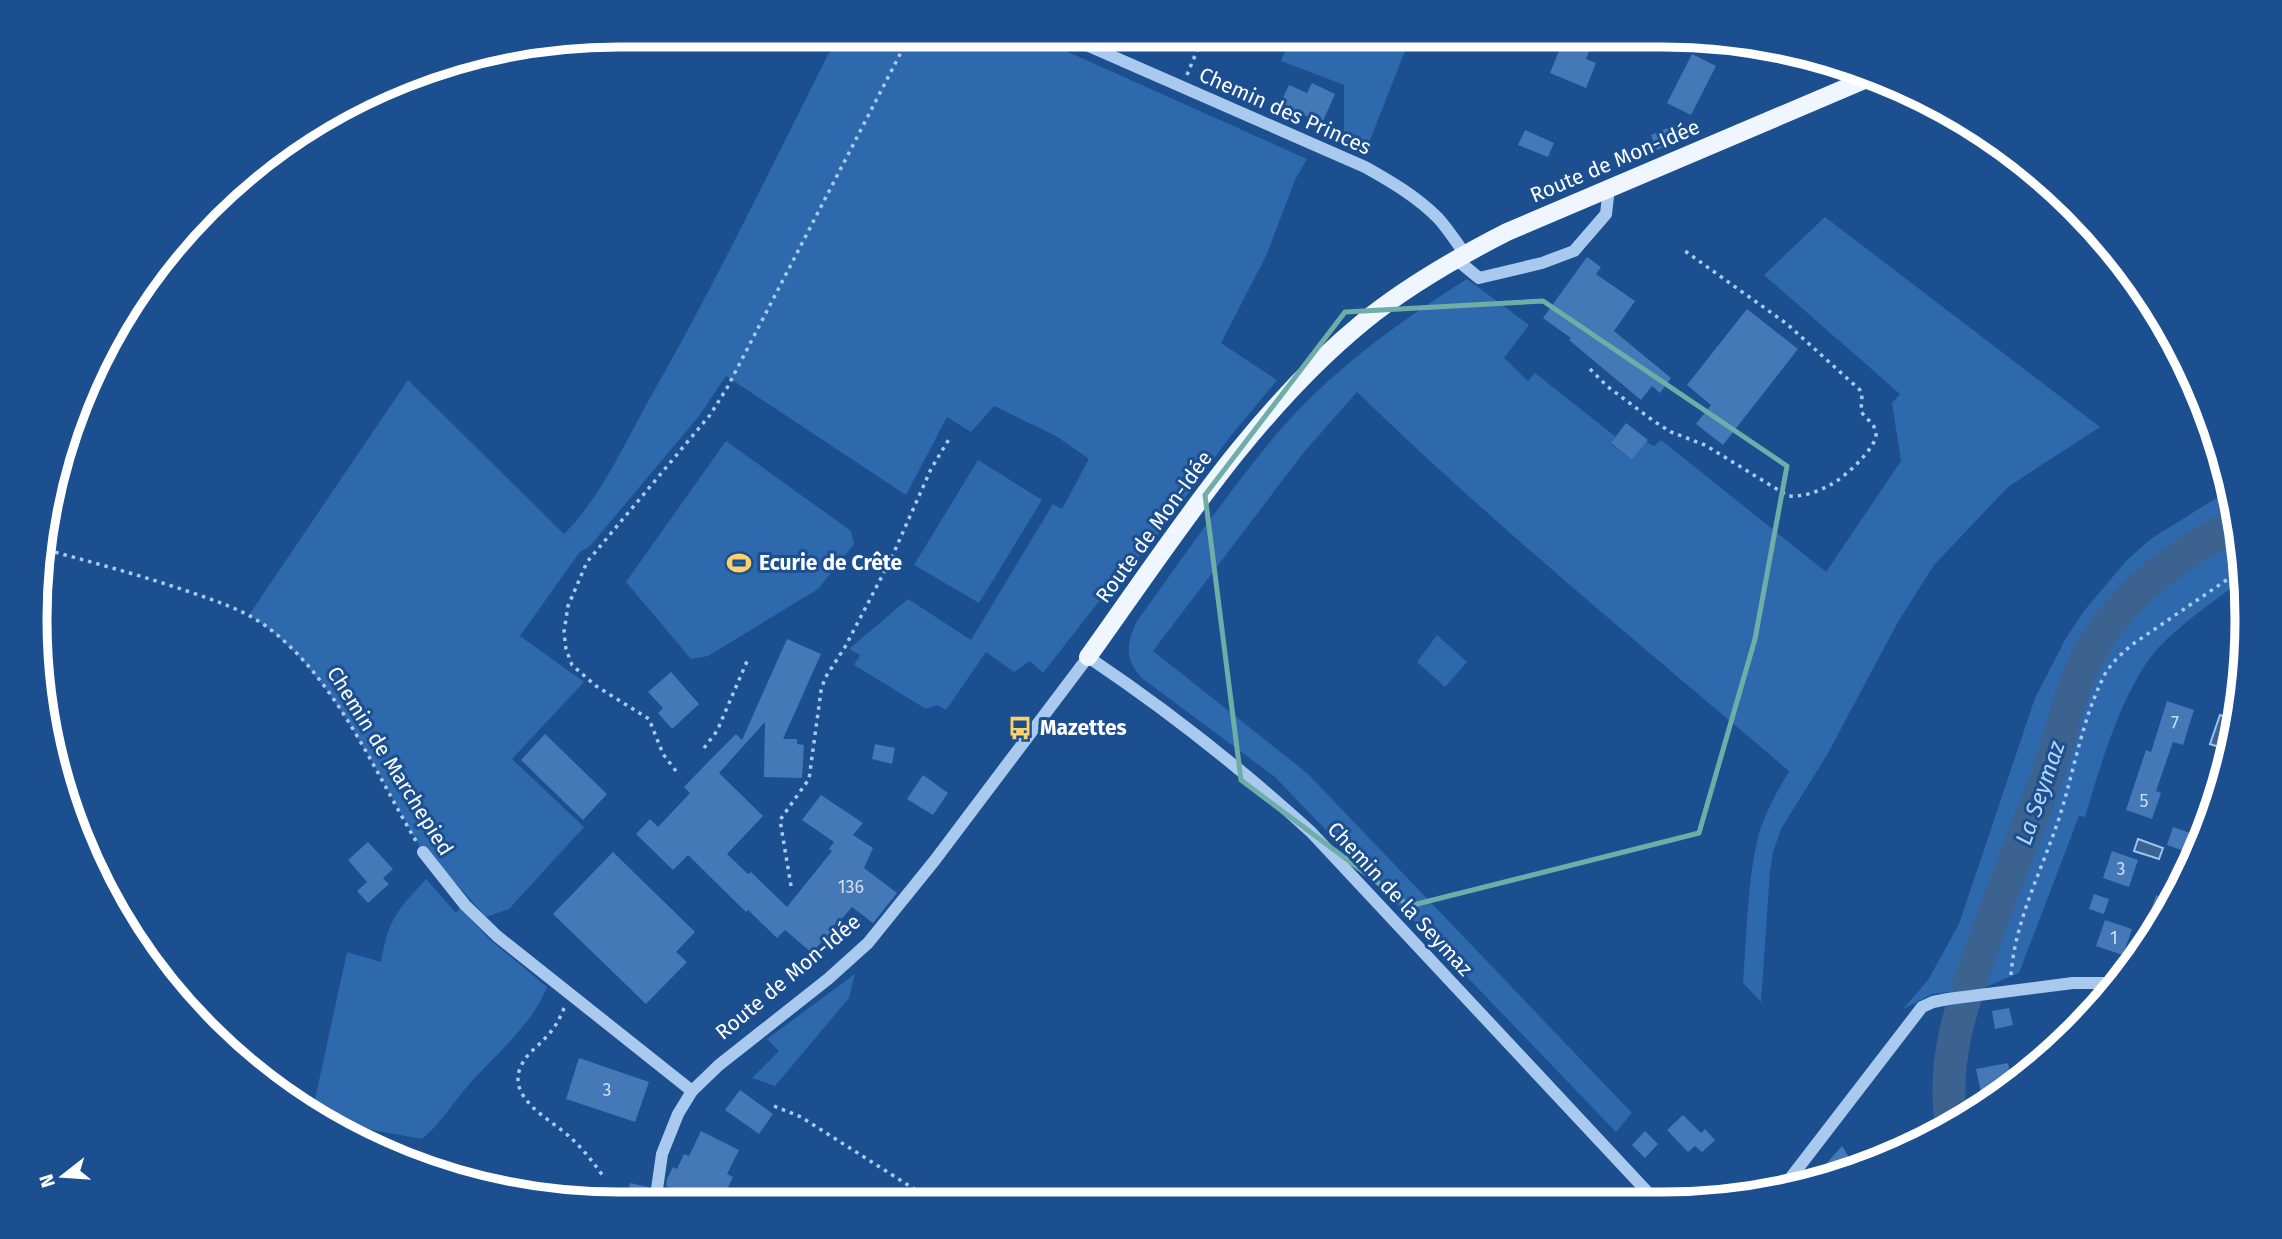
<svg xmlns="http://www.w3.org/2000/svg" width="2282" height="1239" font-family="'Fira Sans',sans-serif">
<rect width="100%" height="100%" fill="#1b4f8f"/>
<g fill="#2e69ad">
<path d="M838,35H1030L1307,159L1295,180L1266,256L1221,343L1277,380L1229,438L1148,548L1121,573L1043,673L1030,661L1014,672L986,652L946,710L937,705L926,709L854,665L860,655L849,649L908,599L971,640L1053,504L1062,509L1089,459L1056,436L994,406L971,432L947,417L906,495L726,376L699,416L590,546L579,553L520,636L584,682L512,759L584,827L509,909L486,917L444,870L423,852C376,773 329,664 249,615L408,380L564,534C601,497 623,446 649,400C717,281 776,157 838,35Z"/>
<polygon points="1291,36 1411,36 1364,155 1344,147 1344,85 1281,61"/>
<path d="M1825,217L2100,427L2008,487L1934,565L1898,622L1827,755L1781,829L1773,852L1770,871L1761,1002L1743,983C1747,935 1747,876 1760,830C1767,809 1778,790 1789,771C1643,647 1495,526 1357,392L1304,452L1153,651L1307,773L1632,1113L1616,1132L1275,777L1143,679C1124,659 1126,645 1137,621C1182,559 1225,496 1274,437C1328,373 1397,323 1467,279L1529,325L1504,358L1528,381L1535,373L1616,437L1611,444L1632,460L1646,442L1654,446L1661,440L1826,572L1901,461L1892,403L1900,394L1764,275Z"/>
<polygon points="726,441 851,531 854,544 818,589 708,656 691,659 626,582"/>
<polygon points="978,460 1042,500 979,603 914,565"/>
<path d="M2231,489L2245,578C2217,599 2186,620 2161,645C2124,683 2100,767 2085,817L2079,816L2019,973L1985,987L1932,994L1903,1009L1928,980L1959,924L2035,698L2066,638L2084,611L2127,560L2152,538Z"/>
<polygon points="1437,635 1467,662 1445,687 1417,662"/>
<path d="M426,879L456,913L460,908L488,938L547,987C532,1026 492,1057 465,1089C451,1106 439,1125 422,1139L356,1127L353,1136L328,1126L312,1113L347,952L381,962C389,917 397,911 426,879Z"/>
<polygon points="855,974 849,998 775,1086 752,1078 779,1051 767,1039"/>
</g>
<g fill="#3c6290" stroke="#9cc4f0" stroke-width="2">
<polygon points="2220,715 2232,719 2222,748 2210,744"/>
<polygon points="2138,839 2163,848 2159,859 2134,851"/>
</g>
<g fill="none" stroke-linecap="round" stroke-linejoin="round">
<path stroke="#3c6290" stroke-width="33" d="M1951,1123C1942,1055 1963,1002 1985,939C2005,884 2027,830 2047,776C2067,723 2068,682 2102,633C2135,585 2185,550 2236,524"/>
</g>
<g fill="#4478b7">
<polygon points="1565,36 1586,36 1594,39 1586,59 1596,63 1586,88 1550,73"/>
<polygon points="1692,54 1716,66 1691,115 1667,103"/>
<polygon points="1312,83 1335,94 1322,123 1280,104 1289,85 1307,93"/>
<polygon points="1675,125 1681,140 1657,150 1651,135"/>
<polygon points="1525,130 1554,143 1548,157 1518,145"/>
<polygon points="1587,257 1601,267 1596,274 1635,301 1614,331 1671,378 1660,393 1652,386 1641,400 1569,340 1571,338 1543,318"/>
<polygon points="1747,309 1798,349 1723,445 1696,424 1711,405 1687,385"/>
<polygon points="1626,423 1648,440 1632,460 1611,443"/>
<polygon points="787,639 821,654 783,739 797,739 797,744 804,745 802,778 764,777 765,722 719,773 763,816 727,854 748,874 751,872 787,907 832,851 829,849 834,842 802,820 821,795 863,823 853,835 873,848 864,868 897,893 873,923 852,907 812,953 785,930 777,938 748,910 746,912 688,855 673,870 636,834 650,819 658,827 690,793 684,787 708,762 736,734 742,740"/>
<polygon points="671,672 699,704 672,729 658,713 663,708 648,692"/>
<polygon points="2167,701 2194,710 2183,745 2173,742 2156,791 2161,793 2152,819 2126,810 2146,750 2151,752"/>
<polygon points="545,734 607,794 583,820 521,760"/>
<polygon points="875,744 895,748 892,764 872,759"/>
<polygon points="923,775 948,793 933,815 907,799"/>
<polygon points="2173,827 2193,834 2187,852 2167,845"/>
<polygon points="368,842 393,869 383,878 389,884 368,903 357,891 367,882 348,860"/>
<polygon points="2112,851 2138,860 2129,887 2103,878"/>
<polygon points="613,852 695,932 676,952 687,962 646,1004 553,914"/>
<polygon points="2094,894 2109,899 2104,914 2089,909"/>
<polygon points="2156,895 2171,900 2166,915 2151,910"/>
<polygon points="2105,920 2132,929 2123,955 2096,946"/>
<polygon points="2009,1008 2013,1025 1995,1029 1992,1011"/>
<polygon points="579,1058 649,1082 635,1122 566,1099"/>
<polygon points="2008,1063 2012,1084 1984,1107 1976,1069"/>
<polygon points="740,1090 773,1114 759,1134 725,1110"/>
<polygon points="1683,1115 1701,1133 1705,1129 1715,1140 1702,1152 1695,1146 1688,1152 1667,1130"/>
<polygon points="701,1131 739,1150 727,1174 733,1177 721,1202 678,1202 683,1193 666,1186 667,1179 673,1167 677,1169 684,1154 689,1156"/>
<polygon points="1645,1131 1658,1144 1645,1158 1632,1145"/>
<polygon points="1842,1146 1857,1170 1835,1177 1825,1165"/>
<polygon points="630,1183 648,1187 646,1203 625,1203"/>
</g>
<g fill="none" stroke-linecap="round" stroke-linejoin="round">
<g stroke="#a9c9ee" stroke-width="3.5" stroke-dasharray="3.5 5" stroke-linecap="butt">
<polyline points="1187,75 1203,36"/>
<path d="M1590,369L1608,387L1655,422L1671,432L1705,445L1788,496C1803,497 1817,492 1830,485C1843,479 1878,447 1876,433C1875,423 1865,419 1861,411L1862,395L1860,390L1787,324L1685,251"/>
<path d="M47,550C95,563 143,576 190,592C216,601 241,609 263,624C334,674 373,769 416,841"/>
<polyline points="704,748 717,731 748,659"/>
<polyline points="676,771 663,754 649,719 596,686 572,665 566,649 564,632 568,606 587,562 710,415 727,388 910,35"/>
<polyline points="791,886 780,820 809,779 821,691 825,678 845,647 891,559 931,469 949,439"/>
<path d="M2011,975C2015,916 2048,859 2064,802C2076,760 2084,716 2104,676C2111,663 2122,653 2133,644L2244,568"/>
<path d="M564,1008C560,1018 555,1028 547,1036C539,1046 528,1052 522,1064C504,1098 551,1119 571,1138C583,1149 593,1162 603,1176"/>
<polyline points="774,1106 801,1117 919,1192"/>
</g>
<g stroke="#a9c9ee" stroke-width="12">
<path d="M1066,36L1365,167C1392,182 1417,197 1438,218C1448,229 1456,242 1465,254"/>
<polyline points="1456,259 1479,278 1542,263 1574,251 1606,214 1609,188"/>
<polyline points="2198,848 2221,779"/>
<polyline points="423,852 465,905 497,936 692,1091"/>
<polyline points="1782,1189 1922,1007 1933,1002 1948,999 2073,983 2118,983"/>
<path d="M655,1203L662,1154L678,1114L692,1091L719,1065L828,979L868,943L935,860L1088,657C1167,710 1241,768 1311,832L1654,1199"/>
</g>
<path stroke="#f0f6ff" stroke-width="18" d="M1088,657C1172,540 1251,414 1363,322C1407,286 1456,258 1507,232L1869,78"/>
</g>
<path fill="none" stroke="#6fada8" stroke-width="5" stroke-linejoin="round" d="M1543,301L1787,466L1755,639L1699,833L1409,906L1241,780L1205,495L1345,312Z"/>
<defs>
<g id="stadium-bare" transform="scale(1.89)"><path d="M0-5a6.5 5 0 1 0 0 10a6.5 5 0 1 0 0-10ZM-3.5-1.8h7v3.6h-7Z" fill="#ffd166" stroke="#1b4f8f" stroke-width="2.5" paint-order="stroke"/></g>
<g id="bus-bare" transform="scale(1.89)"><path d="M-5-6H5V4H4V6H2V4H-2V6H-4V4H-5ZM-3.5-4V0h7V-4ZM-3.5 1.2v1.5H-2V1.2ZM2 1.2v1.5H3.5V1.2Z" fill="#ffd166" stroke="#1b4f8f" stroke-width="2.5" paint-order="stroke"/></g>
</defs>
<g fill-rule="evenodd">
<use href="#stadium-bare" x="739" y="563"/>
<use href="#bus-bare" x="1020" y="728"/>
</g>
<g text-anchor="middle" stroke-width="6" stroke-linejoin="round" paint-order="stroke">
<g font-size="18" fill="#d0dded">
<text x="2175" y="729">7</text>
<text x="2144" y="807">5</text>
<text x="2121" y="875">3</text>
<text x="851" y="893">136</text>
<text x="2114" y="944">1</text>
<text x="607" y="1096">3</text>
</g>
<g font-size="21" fill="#fff" stroke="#1b4f8f">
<text transform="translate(1285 111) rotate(24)" y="7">Chemin des Princes</text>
<text transform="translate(1615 161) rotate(-23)" y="7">Route de Mon-Idée</text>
<text transform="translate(1154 527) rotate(-54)" y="7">Route de Mon-Idée</text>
<text transform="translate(390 761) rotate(58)" y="7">Chemin de Marchepied</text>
<text transform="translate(1400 899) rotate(47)" y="7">Chemin de la Seymaz</text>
<text transform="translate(788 977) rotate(-40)" y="7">Route de Mon-Idée</text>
</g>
<g font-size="21" font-weight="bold" fill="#fff" stroke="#1b4f8f" text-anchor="start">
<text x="759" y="570">Ecurie de Crête</text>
<text x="1040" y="735">Mazettes</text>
</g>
<g font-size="23" font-style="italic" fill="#b5d3f5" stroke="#1b4f8f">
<text transform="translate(2040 793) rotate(-71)" y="8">La Seymaz</text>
</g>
</g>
<path d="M0 0H2282V1239H0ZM619 47H1663A572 572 0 0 1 2235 619V620A572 572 0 0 1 1663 1192H619A572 572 0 0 1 47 620V619A572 572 0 0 1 619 47Z" fill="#1b4f8f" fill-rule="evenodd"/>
<path fill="none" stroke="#fff" stroke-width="9" d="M619 47H1663A572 572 0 0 1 2235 619V620A572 572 0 0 1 1663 1192H619A572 572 0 0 1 47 620V619A572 572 0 0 1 619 47Z"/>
<g transform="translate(63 1176) rotate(253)" stroke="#1b4f8f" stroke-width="5" paint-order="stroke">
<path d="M0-5L12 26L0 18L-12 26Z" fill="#ffffff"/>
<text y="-10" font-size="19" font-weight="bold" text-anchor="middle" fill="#ffffff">N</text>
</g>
</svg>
